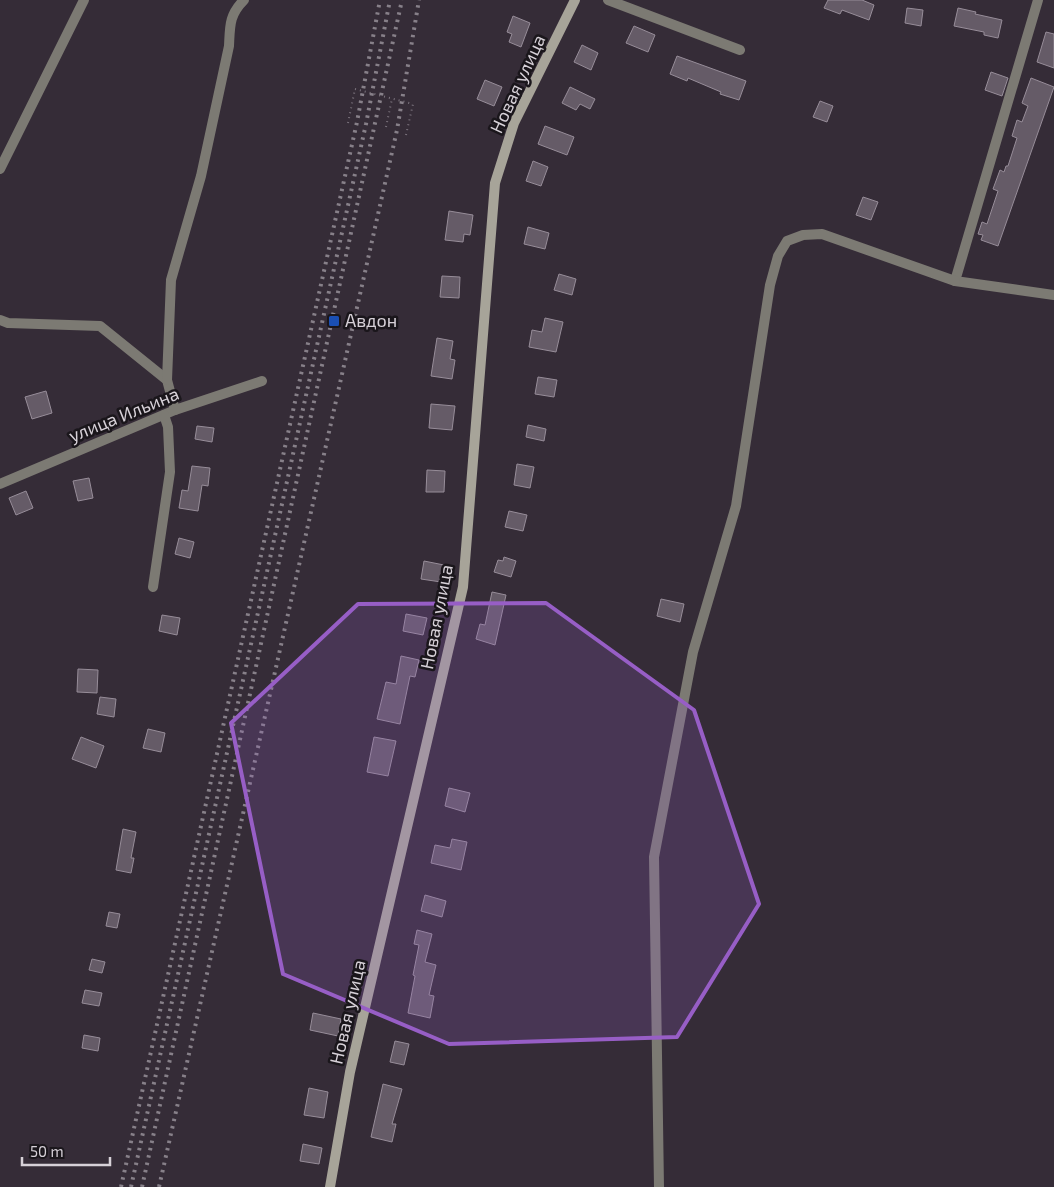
<svg xmlns="http://www.w3.org/2000/svg" width="1054" height="1187" font-family="'Exo 2',sans-serif">
<rect width="100%" height="100%" fill="#352c37"/>
<g fill="#655b67" stroke="#978d99">
<polygon points="828,0 862,0 874,5 869,20 842,10 840,14 824,8"/>
<polygon points="907,8 923,10 921,26 905,23"/>
<polygon points="958,8 976,12 975,14 1002,20 998,38 984,35 984,32 954,26"/>
<polygon points="513,16 530,23 521,47 509,42 512,34 507,32"/>
<polygon points="634,26 655,35 648,52 626,43"/>
<polygon points="1046,32 1054,34 1054,68 1037,62"/>
<polygon points="582,45 598,53 591,70 574,62"/>
<polygon points="677,56 746,81 739,100 720,94 721,92 688,78 687,81 670,74"/>
<polygon points="991,72 1008,78 1002,96 985,90"/>
<polygon points="1031,78 1054,87 998,246 981,240 983,235 978,234 982,222 987,224 998,191 993,189 1000,170 1004,172 1006,166 1008,166 1017,138 1012,136 1017,120 1022,122 1028,106 1022,103"/>
<polygon points="485,80 502,87 494,106 477,99"/>
<polygon points="570,87 595,99 590,109 580,104 576,110 562,103"/>
<polygon points="820,101 833,106 827,122 813,117"/>
<polygon points="545,126 574,137 567,155 538,144"/>
<polygon points="533,161 548,167 541,186 526,181"/>
<polygon points="863,197 878,202 871,220 856,215"/>
<polygon points="449,211 473,215 470,235 464,234 463,242 445,240"/>
<polygon points="528,227 549,233 545,249 524,244"/>
<polygon points="559,274 576,279 572,295 554,290"/>
<polygon points="442,276 460,277 459,298 440,297"/>
<polygon points="545,318 563,322 556,352 529,347 532,330 542,332"/>
<polygon points="437,338 453,341 450,359 455,360 452,379 431,376"/>
<polygon points="538,377 557,380 554,397 535,394"/>
<polygon points="46,391 52,413 32,419 25,397"/>
<polygon points="431,404 455,406 452,430 429,428"/>
<polygon points="528,425 546,429 544,441 526,437"/>
<polygon points="197,426 214,428 212,442 195,439"/>
<polygon points="517,464 534,467 530,488 514,485"/>
<polygon points="192,466 210,468 208,486 202,485 198,511 179,508 182,490 188,491"/>
<polygon points="427,470 445,471 444,492 426,492"/>
<polygon points="89,478 93,498 78,501 73,481"/>
<polygon points="26,491 33,508 16,515 9,498"/>
<polygon points="509,511 527,515 523,531 505,527"/>
<polygon points="179,538 194,542 190,558 175,554"/>
<polygon points="504,557 516,561 511,577 494,572 498,560 503,561"/>
<polygon points="424,561 444,565 441,582 421,579"/>
<polygon points="492,592 506,595 495,645 476,639 480,624 485,625"/>
<polygon points="661,599 684,604 680,622 657,616"/>
<polygon points="406,614 427,618 423,635 403,631"/>
<polygon points="162,615 180,618 177,635 159,631"/>
<polygon points="401,656 419,660 415,677 410,676 400,724 377,719 386,682 396,684"/>
<polygon points="78,669 98,670 97,693 77,692"/>
<polygon points="100,697 116,699 114,717 97,714"/>
<polygon points="148,729 165,733 161,752 143,748"/>
<polygon points="81,737 104,746 96,768 72,759"/>
<polygon points="374,737 396,741 388,776 367,772"/>
<polygon points="449,788 470,793 465,812 445,806"/>
<polygon points="123,829 136,832 131,858 134,858 131,873 116,870"/>
<polygon points="452,839 467,842 461,870 431,863 435,845 450,848"/>
<polygon points="425,895 446,901 442,917 421,911"/>
<polygon points="109,912 120,914 117,928 106,926"/>
<polygon points="417,930 432,934 425,962 436,965 429,995 434,996 430,1018 408,1013 415,976 413,975 419,945 414,944"/>
<polygon points="92,959 105,962 102,973 89,970"/>
<polygon points="85,990 102,993 99,1006 82,1003"/>
<polygon points="313,1013 341,1019 338,1036 310,1030"/>
<polygon points="84,1035 100,1038 98,1051 82,1048"/>
<polygon points="395,1041 409,1044 404,1065 390,1062"/>
<polygon points="383,1084 402,1089 392,1124 396,1124 392,1142 371,1137"/>
<polygon points="309,1088 328,1092 324,1118 304,1115"/>
<polygon points="303,1144 322,1148 319,1164 300,1161"/>
</g>
<g fill="none" stroke-linecap="round" stroke-linejoin="round">
<g stroke="#7c747e" stroke-width="2" stroke-dasharray="1 4" stroke-linecap="butt">
<polyline points="348,123 355,89"/>
<polyline points="386,127 392,99"/>
<polyline points="406,135 413,104"/>
</g>
<g stroke="#7c7a73" stroke-width="10">
<polyline points="608,0 740,50"/>
<polyline points="1038,0 955,281 1054,295"/>
<polyline points="0,169 84,0"/>
<polyline points="0,320 8,323 100,326 167,380 175,410"/>
<path d="M167,380L171,280L201,176L229,46C230,26 229,15 244,0"/>
<polyline points="0,484 175,410 262,381"/>
<polyline points="153,587 170,472 168,427 164,415"/>
<polyline points="659,1187 654,857 693,652 736,506 770,285 778,256 787,241 803,235 822,234 955,281"/>
</g>
<polyline stroke="#a7a499" stroke-width="10" points="330,1187 350,1072 463,587 495,183 514,123 575,0"/>
<g stroke="#878089" stroke-width="4" stroke-dasharray="2.5 5" stroke-linecap="butt">
<polyline points="121,1187 357,122 380,0"/>
<polyline points="131,1187 366,124 390,0"/>
<polyline points="142,1187 402,0"/>
<polyline points="159,1187 397,130 419,0"/>
</g>
<polyline stroke="#7c747e" stroke-width="2" stroke-dasharray="1 4" stroke-linecap="butt" points="355,89 413,104"/>
</g>
<path fill="#975ec6" fill-opacity="0.2" stroke="#975ec6" stroke-width="4" stroke-linejoin="round" d="M546,603L694,710L759,904L677,1037L449,1044L283,974L231,723L358,604Z"/>
<rect fill="#1a4fb4" stroke="#1a161b" stroke-width="2" x="328" y="315" width="12" height="12" rx="2.5"/>
<g text-anchor="middle" stroke-width="5" stroke-linejoin="round" paint-order="stroke">
<g font-size="18" fill="#d7d1d8" stroke="#1a161b">
<text transform="translate(518 84) rotate(-65)" y="6">Новая улица</text>
<text transform="translate(124 415) rotate(-22)" y="6">улица Ильина</text>
<text transform="translate(437 617) rotate(-79)" y="6">Новая улица</text>
<text transform="translate(348 1012) rotate(-77)" y="6">Новая улица</text>
</g>
<g font-size="18" fill="#d7d1d8" stroke="#1a161b" text-anchor="start">
<text x="345" y="327">Авдон</text>
</g>
</g>
<path d="M22 1157v8h88v-8" fill="none" stroke="#d7d1d8" stroke-width="2.5"/>
<text x="30" y="1157" font-size="15" fill="#d7d1d8" stroke="#1a161b" stroke-width="4" paint-order="stroke">50 m</text>
</svg>
